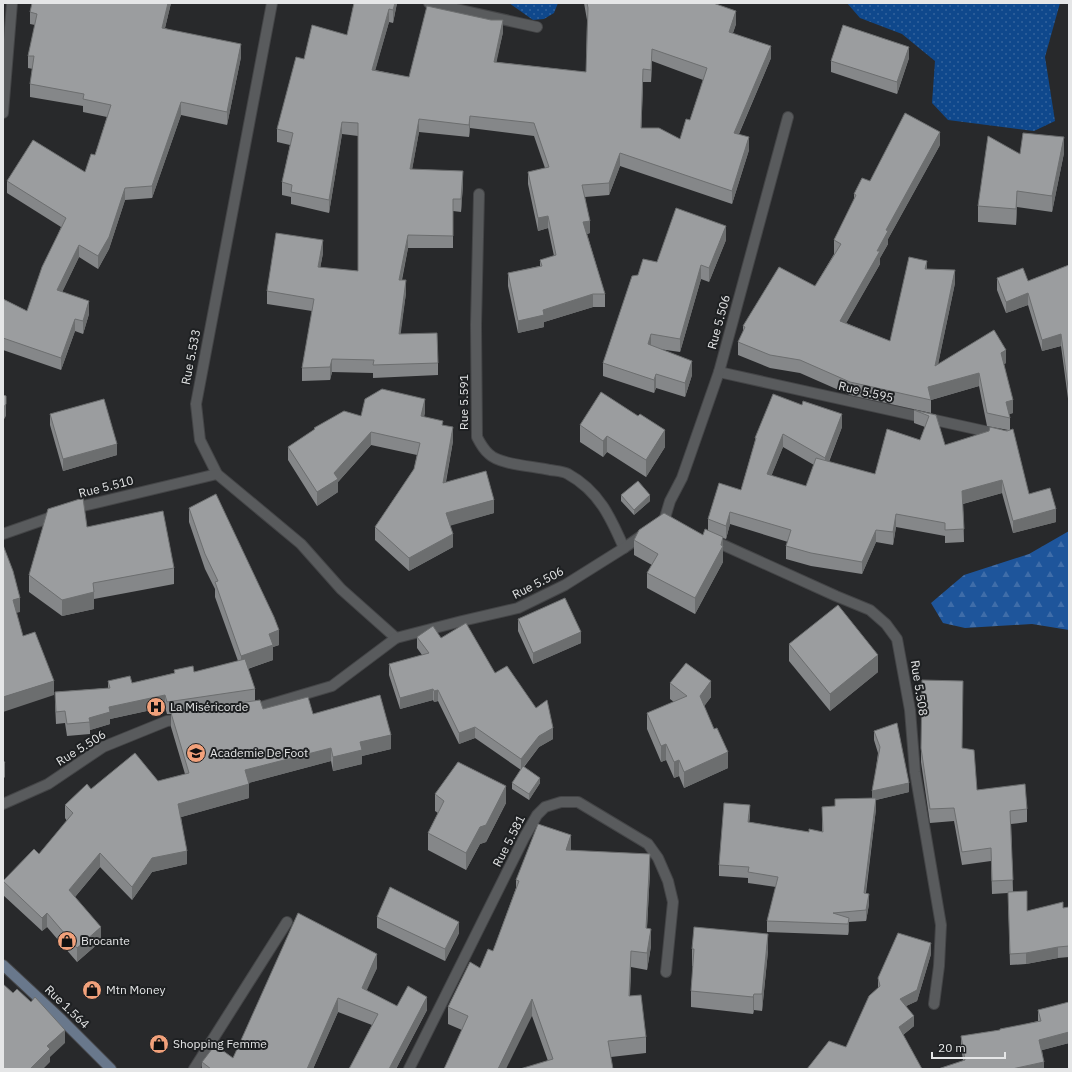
<svg xmlns="http://www.w3.org/2000/svg" width="1072" height="1072" font-family="'IBM Plex Sans',sans-serif">
<defs>
<pattern id="grass-dots" width="8" height="8" patternUnits="userSpaceOnUse"><rect width="8" height="8" fill="#0f488c"/><path d="M2 2h.1M6 6h.1" fill="none" stroke="#32629c" stroke-width="1.8" stroke-linecap="round"/></pattern>
<pattern id="forest-firs" width="22" height="20" patternUnits="userSpaceOnUse"><rect width="22" height="20" fill="#1e559b"/><path d="M5 1l3.5 6h-7zM16 11l3.5 6h-7z" fill="#3f6da9"/></pattern>
</defs>
<rect width="100%" height="100%" fill="#28292b"/>
<g fill="url(#grass-dots)">
<polygon points="509,3 558,3 554,13 544,19 533,20"/>
<polygon points="847,3 1060,3 1045,57 1055,121 1034,131 948,120 932,103 935,61 902,34 860,18"/>
</g>
<polygon fill="url(#forest-firs)" points="1069,531 1069,630 1032,624 965,628 943,623 931,603 964,575 1029,554"/>
<g fill="none" stroke-linecap="round" stroke-linejoin="round">
<g stroke="#444547" stroke-width="12">
<polyline id="lane" points="194,1069 287,922"/>
</g>
<g stroke="#444547" stroke-width="12">
<g id="street">
<polyline points="272,3 196,404 200,440 217,474 301,544 341,589 396,638"/>
<polyline points="429,3 537,27"/>
<polyline points="3,113 12,3"/>
<path d="M479,194L476,325L477,437C480,443 483,449 489,454C500,465 534,466 550,470C556,471 563,471 568,474C599,491 611,518 624,548"/>
<polyline points="719,372 998,434"/>
<polyline points="659,524 664,521 670,501 682,478 719,372 788,117"/>
<polyline points="3,534 83,506 217,474"/>
<polyline points="710,539 836,596 870,610 886,624 897,639 910,710 915,772 941,925 939,966 934,1004"/>
<polyline points="249,709 261,707 332,686 396,638 462,621 518,608 565,585 624,548 644,534"/>
<polyline points="3,804 48,784 103,747 167,721 184,719"/>
<polyline points="409,1069 524,838 537,815 545,807 561,802 578,802 648,844 658,858 668,881 673,902 666,972"/>
</g>
</g>
<g stroke="#444547" stroke-width="12">
<polyline id="secondary" points="3,965 62,1020 111,1069"/>
</g>
<use href="#lane" stroke="#595b5d" stroke-width="10"/>
<use href="#street" stroke="#595b5d" stroke-width="10"/>
<use href="#secondary" stroke="#69788c" stroke-width="10"/>
</g>
<g fill="#858789" fill-rule="evenodd">
<polygon points="171,3 165,28 241,57 227,125 181,115 152,198 125,200 109,249 98,269 79,257 62,292 89,314 83,334 75,331 61,370 3,350 3,299 27,311 61,227 7,193 7,181 85,172 95,155 107,117 83,112 83,106 30,97 30,84 33,69 28,68 28,56 35,25 30,24 30,12"/>
<path d="M354,3H397L393,23L389,22L375,70L409,77L503,32L496,62L586,72L587,20L584,3H713L736,24L733,33L771,58L739,134L749,150L732,204L620,166L609,195L585,197L590,233L587,234L605,294V307H593L544,322V327L518,333L508,286V273L540,266V260L554,256L548,228L538,231L528,184V172L545,168L534,136L470,128L469,137L419,132L412,169L463,184L461,212L453,211V248H408L402,280L406,293L400,334L438,363V375L373,378V373L332,372L330,380L302,381V368L312,311L267,304V291L323,253L320,268L358,271V136L342,134L329,213L291,204V197L282,195V182L290,145L277,142V129L304,59L347,35ZM652,61L703,80L690,120L680,139L641,128L643,82H651Z"/>
<polygon points="909,58 897,94 831,72 831,61"/>
<path d="M940,145L888,239V244L880,258V264L846,323L890,341L927,269L955,283L938,364L1006,363L1004,364L1013,413L1009,414L1010,418V430L1029,494L1056,522L1013,533L1002,493L963,504L964,542L945,543V536L896,527L893,545L876,542L862,574L811,566L786,559V546L788,542L730,524L726,539L723,538V562L695,614L647,588V573L652,565L634,555V540L703,535L708,531V519L741,490L755,441V438L842,427L829,462L875,474L920,440L925,427L914,423V410L936,415L945,445L1008,430L987,426L979,386L931,400V413L850,395L800,373L770,368L738,355V342L743,332V326L815,286L834,254V240L854,200V194L870,181ZM783,447L814,465L806,486L771,476Z"/>
<polygon points="1064,153 1052,212 1017,207 1016,225 978,222 978,206 1020,154"/>
<polygon points="726,240 709,282 701,279 680,352 659,349 692,375 685,397 656,388 654,393 603,376 603,363 657,262"/>
<polygon points="1069,265 1069,406 1061,346 1042,351 1028,305 1006,313 997,290 997,278 1028,281"/>
<polygon points="425,412 424,417 443,426 453,441 446,482 494,513 450,525 453,547 409,571 375,540 375,527 414,469 417,455 371,445 338,482 338,492 317,506 288,460 288,447 314,430 314,428 361,416"/>
<polygon points="50,414 117,455 63,471 50,425"/>
<polygon points="580,425 665,447 646,477 607,452 603,457 580,442"/>
<polygon points="621,495 650,501 634,515 621,501"/>
<polygon points="189,508 279,645 273,647 273,660 248,669 255,689 255,701 263,709 313,714 391,749 362,756 362,764 333,771 331,761 248,783 249,798 181,817 187,864 152,872 132,900 100,867 75,897 101,941 77,962 47,927 42,931 3,895 3,881 39,854 67,821 65,818 65,805 91,789 158,781 185,774 171,727 171,714 167,714 165,707 110,719 110,724 90,730 90,734 67,736 65,723 56,724 55,704 55,692 108,688 108,681 132,683 174,673 174,670 194,672 238,661 215,597 215,589 205,569 189,522"/>
<polygon points="87,527 174,568 174,584 94,599 94,609 62,616 29,592 29,575"/>
<polygon points="518,619 581,643 533,664 518,631"/>
<polygon points="417,637 441,638 495,673 553,739 539,747 524,767 540,783 529,800 512,789 512,783 521,770 475,738 459,744 438,701 434,702 433,700 400,709 389,675 389,664 422,655 417,648"/>
<polygon points="789,644 878,672 830,711 789,661"/>
<polygon points="670,683 711,697 704,706 728,768 684,788 679,776 674,778 666,760 661,762 647,729 647,713 674,702 670,699"/>
<polygon points="874,731 909,792 876,800 876,809 866,893 869,904 866,921 849,922 849,929 848,935 767,932 767,921 776,887 748,883 748,878 719,876 719,865 750,816 749,822 809,832 822,832 822,807 835,806 835,799 872,798 878,753 874,740"/>
<polygon points="921,748 962,748 977,790 1027,809 1027,822 1011,824 1013,892 1027,911 1063,908 1069,907 1069,957 1058,958 1026,964 1010,965 1008,893 992,894 991,861 962,865 954,821 930,823 921,762"/>
<polygon points="435,794 506,803 486,842 480,844 466,870 428,850 428,833 438,813 435,811"/>
<polygon points="571,850 650,871 647,928 651,946 647,970 631,967 630,996 646,1037 646,1053 611,1057 548,1061 532,1016 462,1030 448,1024 448,1007 493,951 516,888 516,880"/>
<polygon points="377,917 459,933 445,961 377,928"/>
<polygon points="692,949 768,951 762,1011 754,1010 753,1014 691,1007 691,991 693,966 692,966"/>
<polygon points="931,954 917,1001 906,1006 914,1026 903,1035 846,1047 878,989 878,978"/>
<polygon points="377,968 366,990 397,1006 427,1010 396,1069 349,1069 372,1025 338,1012 313,1069 202,1069 202,1062 233,1058"/>
<polygon points="1069,1002 1069,1043 1042,1050 1044,1069 963,1060 961,1047 961,1036 1000,1030 1038,1021 1038,1010"/>
</g>
<g fill="#6c6e6f">
<polygon points="168,3 171,3 162,40 162,28"/>
<polygon points="395,3 397,3 393,23 393,10"/>
<polygon points="389,9 389,22 372,82 372,70"/>
<polygon points="736,11 736,24 729,44 729,32"/>
<polygon points="503,20 503,32 494,74 494,62"/>
<polygon points="241,44 241,57 227,125 227,112"/>
<polygon points="771,46 771,58 734,145 734,133"/>
<polygon points="909,47 909,58 897,94 897,82"/>
<polygon points="652,49 652,61 651,82 651,70"/>
<polygon points="643,69 643,82 641,141 641,128"/>
<polygon points="181,102 181,115 152,198 152,186"/>
<polygon points="470,116 470,128 469,137 469,125"/>
<polygon points="419,119 419,132 410,181 410,169"/>
<polygon points="342,122 342,134 329,213 329,200"/>
<polygon points="940,132 940,145 888,239 888,244 880,258 880,264 840,334 840,321 877,251 886,230"/>
<polygon points="749,137 749,150 732,204 732,191"/>
<polygon points="1064,137 1064,153 1052,212 1052,196"/>
<polygon points="620,153 620,166 609,195 609,183"/>
<polygon points="463,171 463,184 461,212 461,199"/>
<polygon points="125,188 125,200 109,249 98,269 98,256"/>
<polygon points="1017,191 1017,207 1016,225 1016,209"/>
<polygon points="548,216 548,228 538,231 538,218"/>
<polygon points="590,221 590,233 583,235 583,222"/>
<polygon points="726,226 726,240 709,282 709,268"/>
<polygon points="408,235 408,248 399,292 399,280"/>
<polygon points="323,240 323,253 318,280 318,267"/>
<polygon points="79,245 79,257 57,303 57,290"/>
<polygon points="927,261 927,274 925,269"/>
<polygon points="701,265 701,279 680,352 680,339"/>
<polygon points="955,270 955,283 935,379 935,366"/>
<polygon points="406,280 406,293 399,347 399,334"/>
<polygon points="1028,293 1028,305 1006,313 1006,302"/>
<polygon points="593,294 593,307 544,322 544,327 518,333 518,321 543,310"/>
<polygon points="89,301 89,314 83,334 83,321"/>
<polygon points="75,319 75,331 61,370 61,358"/>
<polygon points="651,334 651,347 648,344"/>
<polygon points="1061,334 1061,346 1042,351 1042,340"/>
<polygon points="1006,350 1006,363 1001,366 1001,353"/>
<polygon points="332,359 332,372 330,380 330,367"/>
<polygon points="692,361 692,375 685,397 685,383"/>
<polygon points="979,373 979,386 931,400 928,387"/>
<polygon points="656,374 656,388 654,393 654,380"/>
<polygon points="425,399 425,412 421,429 421,416"/>
<polygon points="1013,400 1013,413 1006,415 1006,402"/>
<polygon points="6,404 6,416 3,421 3,408"/>
<polygon points="842,414 842,427 825,471 825,458"/>
<polygon points="453,427 453,441 443,496 443,483"/>
<polygon points="665,430 665,447 646,477 646,460"/>
<polygon points="371,432 371,445 338,482 338,492 317,506 317,492"/>
<polygon points="783,434 783,447 767,487 767,474"/>
<polygon points="607,436 607,452 603,457 603,441"/>
<polygon points="117,444 117,455 63,471 63,459"/>
<polygon points="1002,480 1002,493 962,504 962,491"/>
<polygon points="650,495 650,501 634,515 634,510"/>
<polygon points="494,500 494,513 446,527 446,513"/>
<polygon points="1056,509 1056,522 1013,533 1013,521"/>
<polygon points="730,512 730,524 726,539 726,526"/>
<polygon points="896,514 896,527 893,545 893,532"/>
<polygon points="876,530 876,542 862,574 862,562"/>
<polygon points="453,534 453,547 409,571 409,558"/>
<polygon points="723,537 723,562 695,614 695,598 721,545"/>
<polygon points="94,592 94,609 62,616 62,600"/>
<polygon points="20,598 20,612 13,614 13,600"/>
<polygon points="279,630 279,645 273,647 273,660 241,671 241,656 269,634"/>
<polygon points="581,632 581,643 533,664 533,653"/>
<polygon points="878,655 878,672 830,711 830,694"/>
<polygon points="54,681 54,695 3,712 3,697"/>
<polygon points="711,681 711,697 700,712 700,696"/>
<polygon points="433,689 433,700 400,709 400,698"/>
<polygon points="438,690 438,701 434,702 434,691"/>
<polygon points="165,695 165,707 110,719 110,724 90,730 89,718 109,707"/>
<polygon points="475,727 475,738 459,744 459,733"/>
<polygon points="553,728 553,739 539,747 521,770 521,759 539,736"/>
<polygon points="391,735 391,749 362,756 362,764 333,771 333,757 360,742"/>
<polygon points="666,744 666,760 661,762 661,746"/>
<polygon points="331,748 331,761 245,784 245,770"/>
<polygon points="728,752 728,768 684,788 684,772"/>
<polygon points="679,760 679,776 674,778 674,762"/>
<polygon points="5,763 5,777 3,779 3,765"/>
<polygon points="540,778 540,783 529,800 529,794"/>
<polygon points="909,783 909,792 876,800 876,809 864,904 864,893 872,800 872,791"/>
<polygon points="249,784 249,798 178,818 178,804"/>
<polygon points="506,786 506,803 486,842 480,844 466,870 466,853 480,827"/>
<polygon points="750,805 750,816 748,833 748,822"/>
<polygon points="571,835 571,852 566,850"/>
<polygon points="187,851 187,864 152,872 132,900 132,887 152,858"/>
<polygon points="100,853 100,867 69,904 69,890"/>
<polygon points="650,854 650,871 646,945 646,928"/>
<polygon points="869,894 869,904 866,921 866,910"/>
<polygon points="47,913 47,927 42,931 42,918"/>
<polygon points="849,918 849,929 848,935 848,924"/>
<polygon points="459,922 459,933 445,961 445,949"/>
<polygon points="101,927 101,941 77,962 77,948"/>
<polygon points="651,929 651,946 647,970 647,953"/>
<polygon points="768,934 768,951 762,1011 762,994"/>
<polygon points="931,943 931,954 917,1001 900,1009 900,999"/>
<polygon points="1058,947 1058,958 1026,964 1026,953"/>
<polygon points="631,951 631,967 629,1013 629,996"/>
<polygon points="377,954 377,968 362,1001 362,988"/>
<polygon points="754,994 754,1010 753,1014 753,997"/>
<polygon points="427,997 427,1010 396,1069 389,1069"/>
<polygon points="338,998 338,1012 313,1069 307,1069"/>
<polygon points="532,999 532,1016 506,1069 498,1069"/>
<polygon points="914,1016 914,1026 899,1038 899,1027"/>
<polygon points="65,1030 65,1043 50,1057 50,1062 43,1069 30,1069 47,1046"/>
<polygon points="1069,1032 1069,1043 1039,1051 1039,1040"/>
<polygon points="1044,1062 1044,1069 1012,1069"/>
</g>
<g fill="#9b9d9f" stroke="#6c6e6f" fill-rule="evenodd">
<polygon points="32,3 168,3 162,28 241,44 227,112 181,102 152,186 125,188 109,237 98,256 79,245 57,290 89,301 83,321 75,319 61,358 3,338 3,299 27,311 42,267 66,218 7,181 33,140 85,172 91,154 95,155 111,105 83,99 84,94 30,84 34,56 28,56 37,14 30,12"/>
<path d="M354,3H395L393,10L389,9L372,70L409,77L427,6L491,20H503L494,62L586,72L588,8L587,3H713L736,11L729,32L771,46L734,133L749,137L732,191L620,153L609,183L582,185L590,221L583,222L605,294H593L543,310L544,315L518,321L508,273L542,266L540,260L556,255L548,216L538,218L528,172L549,167L534,123L470,116L469,125L419,119L410,169L463,171L461,199H453V236L408,235L399,280H406L399,334L437,333L438,363L373,365L374,360L332,359L330,367L302,368L314,299L267,291L276,233L323,240L318,267L358,271V123L342,122L329,200L291,192L292,185L282,182L293,133L277,129L296,57L304,59L312,25L347,35ZM652,49L707,68L690,120L686,119L680,139L659,128H641L643,69L651,70Z"/>
<polygon points="843,25 909,47 897,82 831,61"/>
<polygon points="905,113 940,132 886,230 888,231 877,251 880,251 840,321 890,341 909,257 927,261 925,269 955,270 935,366 994,330 1006,350 1001,353 1013,400 1006,402 1010,418 987,413 979,373 928,387 931,400 850,382 800,360 770,355 738,342 745,327 743,326 779,267 815,286 841,244 834,240 856,195 854,194 862,178 870,181"/>
<polygon points="1023,133 1064,137 1052,196 1017,191 1016,209 978,206 988,136 1020,154"/>
<polygon points="676,208 726,226 709,268 701,265 680,339 651,334 648,344 692,361 685,383 656,374 654,380 603,363 632,276 638,275 643,259 657,262"/>
<polygon points="1069,265 1069,395 1061,334 1042,340 1028,293 1006,302 997,278 1023,268 1028,281"/>
<polygon points="382,389 425,399 421,416 443,421 442,425 453,427 443,483 486,471 494,500 446,513 453,534 409,558 375,527 414,469 420,443 371,432 334,473 338,479 317,492 288,447 315,429 314,428 344,411 361,416 365,399"/>
<polygon points="601,392 638,416 640,414 665,430 646,460 607,436 603,441 580,425"/>
<polygon points="773,394 802,405 803,401 842,414 825,458 783,434 767,474 806,486 816,458 875,474 887,429 920,440 929,416 914,410 936,415 945,445 989,431 990,427 1007,431 1013,429 1029,494 1050,488 1056,509 1013,521 1002,480 962,491 964,529 945,530 945,523 896,514 893,532 876,530 862,562 811,553 786,546 791,530 730,512 726,526 708,519 719,483 741,490 756,438 755,438"/>
<polygon points="3,395 6,396 6,404 3,408"/>
<polygon points="104,399 117,444 63,459 50,414"/>
<polygon points="638,481 650,495 634,510 621,495"/>
<polygon points="216,494 274,617 279,630 269,634 273,645 241,656 215,582 218,581 205,554 189,508"/>
<polygon points="83,498 87,527 163,511 174,568 93,583 94,592 62,600 29,575 48,509"/>
<polygon points="664,513 703,535 705,529 723,537 721,545 723,546 695,598 647,573 658,554 634,540 639,530"/>
<polygon points="3,545 13,571 20,598 13,600 23,636 35,632 54,681 3,697"/>
<polygon points="565,598 581,632 533,653 518,619"/>
<polygon points="838,605 878,655 830,694 789,644"/>
<polygon points="466,623 495,673 507,666 536,708 547,700 553,728 539,736 521,759 475,727 459,733 438,690 434,691 433,689 400,698 389,664 429,653 417,637 433,626 441,638"/>
<polygon points="245,659 255,689 167,702 165,695 109,707 110,712 89,718 90,722 67,724 65,711 56,712 55,692 110,688 108,681 130,676 132,683 175,673 174,670 193,666 194,672"/>
<polygon points="686,663 711,681 700,696 714,729 717,728 728,752 684,772 679,760 674,762 666,744 661,746 647,713 687,696 670,683"/>
<polygon points="922,680 963,681 962,748 974,750 977,790 1025,784 1027,809 1010,811 1013,880 992,881 991,848 962,852 954,808 930,809 921,748"/>
<polygon points="380,695 391,735 360,742 362,750 333,757 331,748 245,770 249,784 178,804 187,851 152,858 132,887 100,853 69,890 101,927 77,948 47,913 42,918 3,881 34,849 39,854 73,813 65,805 87,784 91,789 135,753 158,781 189,773 171,713 260,700 263,709 308,697 313,714"/>
<polygon points="897,723 909,783 872,791 880,747 874,731"/>
<polygon points="3,760 5,763 3,765"/>
<polygon points="458,762 506,786 486,825 480,827 466,853 428,833 444,801 435,794"/>
<polygon points="523,766 540,778 529,794 512,783"/>
<polygon points="876,798 864,893 869,894 866,910 833,913 849,918 848,924 767,921 778,877 748,872 749,867 719,865 724,803 750,805 748,822 809,832 809,829 823,832 822,807 835,806 835,799"/>
<polygon points="538,824 571,835 566,850 650,854 646,928 651,929 647,953 631,951 629,996 641,995 646,1037 608,1041 613,1069 520,1069 553,1059 532,999 498,1069 444,1069 468,1016 448,1007 470,962 480,968 488,949 493,951 519,881 516,880"/>
<polygon points="390,887 459,922 445,949 377,917"/>
<polygon points="1027,891 1027,911 1063,902 1063,908 1069,907 1069,946 1058,947 1026,953 1010,954 1008,892"/>
<polygon points="298,913 377,954 362,988 397,1006 408,986 427,997 389,1069 349,1069 378,1014 338,998 307,1069 211,1069 202,1062 215,1045 233,1058"/>
<polygon points="694,927 768,934 762,994 754,994 753,997 691,991 694,949 692,949"/>
<polygon points="898,933 931,943 917,990 900,999 914,1016 899,1027 922,1069 807,1069 829,1041 846,1047 869,996 880,986 878,978"/>
<polygon points="3,984 13,993 17,989 31,1002 35,997 65,1030 47,1046 50,1049 30,1069 3,1069"/>
<polygon points="1069,1002 1069,1032 1039,1040 1044,1062 1012,1069 938,1069 965,1060 961,1036 1000,1030 1000,1029 1041,1021 1038,1010"/>
</g>
<defs>
<g id="hospital-disc" transform="scale(1)"><circle r="9.5" fill="#f1a17b" stroke="#1e2022"/><path d="M-5-5h3v3.5h4V-5h3V5h-3V1.5h-4V5h-3Z" fill="#111"/></g>
<g id="university-disc" transform="scale(1)"><circle r="9.5" fill="#f1a17b" stroke="#1e2022"/><path d="M0-5L7-2L0 1L-7-2ZM-4 1L0 2.5L4 1V4Q0 6-4 4Z" fill="#111"/></g>
<g id="shop-disc" transform="scale(1)"><circle r="9.5" fill="#f1a17b" stroke="#1e2022"/><path d="M-5-2.5h2.3a2.7 3.5 0 0 1 5.4 0H5L5.5 6h-11ZM-1.5-2.5h3a1.5 2.3 0 0 0-3 0Z" fill="#111"/></g>
</defs>
<g fill-rule="evenodd">
<use href="#hospital-disc" x="156" y="707"/>
<use href="#university-disc" x="196" y="753"/>
<use href="#shop-disc" x="67" y="941"/>
<use href="#shop-disc" x="92" y="990"/>
<use href="#shop-disc" x="159" y="1044"/>
</g>
<g text-anchor="middle" stroke-width="4" stroke-linejoin="round" paint-order="stroke">
<g font-size="12" fill="#e5e6e7" stroke="#1e2022">
<text transform="translate(719 322) rotate(-75)" y="4">Rue 5.506</text>
<text transform="translate(191 357) rotate(-79)" y="4">Rue 5.533</text>
<text transform="translate(866 392) rotate(13)" y="4">Rue 5.595</text>
<text transform="translate(464 402) rotate(-90)" y="4">Rue 5.591</text>
<text transform="translate(106 487) rotate(-14)" y="4">Rue 5.510</text>
<text transform="translate(538 583) rotate(-27)" y="4">Rue 5.506</text>
<text transform="translate(919 688) rotate(81)" y="4">Rue 5.508</text>
<text transform="translate(81 748) rotate(-32)" y="4">Rue 5.506</text>
<text transform="translate(509 841) rotate(-63)" y="4">Rue 5.581</text>
<text transform="translate(67 1007) rotate(44)" y="4">Rue 1.564</text>
</g>
<g font-size="12" fill="#e5e6e7" stroke="#1e2022" text-anchor="start">
<text x="170" y="711">La Miséricorde</text>
<text x="210" y="757">Academie De Foot</text>
<text x="81" y="945">Brocante</text>
<text x="106" y="994">Mtn Money</text>
<text x="173" y="1048">Shopping Femme</text>
</g>
</g>
<rect width="1072" height="1072" fill="none" stroke="#e5e6e7" stroke-width="8"/>
<path d="M932 1052v6h73v-6" fill="none" stroke="#e5e6e7" stroke-width="2"/>
<text x="938" y="1052" font-size="12" fill="#e5e6e7" stroke="#1e2022" stroke-width="3" paint-order="stroke">20 m</text>
</svg>
